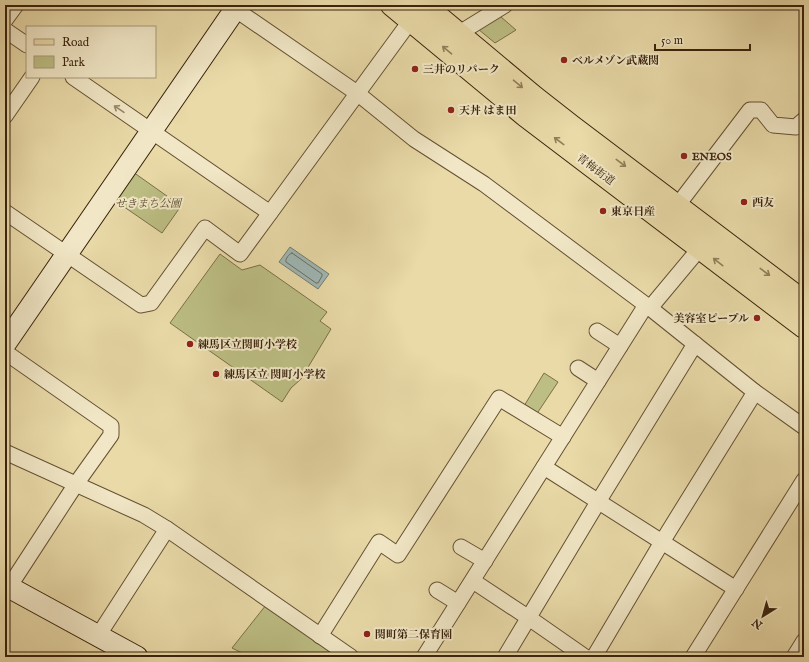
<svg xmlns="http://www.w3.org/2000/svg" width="809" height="662" font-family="'IM FELL English','Noto Serif JP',serif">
<rect width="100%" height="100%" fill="#e9daa8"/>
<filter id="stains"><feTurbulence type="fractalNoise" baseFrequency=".005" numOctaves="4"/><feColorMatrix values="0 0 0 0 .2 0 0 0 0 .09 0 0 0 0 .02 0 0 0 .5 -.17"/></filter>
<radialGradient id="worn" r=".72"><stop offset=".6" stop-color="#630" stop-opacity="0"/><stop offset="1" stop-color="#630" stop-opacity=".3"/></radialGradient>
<g fill="#bcbe83" stroke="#7b7048">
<polygon points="500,16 516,30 495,43 478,29"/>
<polygon points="133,172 181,206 162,233 114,200"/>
<polygon points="220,254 242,270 260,265 327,312 320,321 331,329 301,379 291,388 282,402 170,323"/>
<polygon points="544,373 558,382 536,415 524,406"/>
<polygon points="266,605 336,653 333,657 250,657 232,648"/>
</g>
<polygon fill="#9eb7b5" stroke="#767c71" points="290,247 329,274 318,289 279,262"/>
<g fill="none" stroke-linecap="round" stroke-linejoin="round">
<path stroke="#6c6d60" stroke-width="1" d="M292,253L322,274V276L318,283H316L286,262C285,259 289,254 292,253Z"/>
<g stroke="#665133" stroke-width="17">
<g id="street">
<polyline points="229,5 357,93 414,139 484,184 650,308 755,392 804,427"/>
<polyline points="5,20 16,5"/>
<polyline points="5,30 27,45"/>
<polyline points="458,34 505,5"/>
<polyline points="73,77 270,213"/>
<polyline points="5,116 32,77"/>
<polyline points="677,206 750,110 761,110 773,125 796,127 804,120"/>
<polyline points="5,212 141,305 151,303 205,228 240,254 270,213 411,20"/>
<polyline points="650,308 700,248"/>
<polyline points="597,331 620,346"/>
<polyline points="5,352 111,426 111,435 76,484 9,587"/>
<polyline points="578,368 598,381"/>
<polyline points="5,452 144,515 167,529 351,657"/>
<polyline points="544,467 736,589"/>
<polyline points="461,547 485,561"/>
<polyline points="473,581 529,618 585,657"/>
<polyline points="437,590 458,603"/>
<polyline points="98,636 167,529"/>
<polyline points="320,636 379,542 398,555 499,398 563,437"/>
<polyline points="424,657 646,305"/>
<polyline points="505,657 598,502 695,344"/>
<polyline points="594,657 662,542 755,392"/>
<polyline points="693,657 804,480"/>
<polyline points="794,657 804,641"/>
</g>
</g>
<g stroke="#3a230c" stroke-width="23">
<g id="secondary">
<polyline points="5,344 238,5"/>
<polyline points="5,585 137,657"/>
</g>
</g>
<g stroke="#3a230c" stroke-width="24">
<g id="primary">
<polyline points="392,5 526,116 804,327"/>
<polyline points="424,5 534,97 571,126 804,302"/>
</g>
</g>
<use href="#street" stroke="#f1e7c6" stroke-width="15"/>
<use href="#secondary" stroke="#f1e7c6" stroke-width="21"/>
<use href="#primary" stroke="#e9daa8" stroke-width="22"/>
</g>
<defs><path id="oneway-shaft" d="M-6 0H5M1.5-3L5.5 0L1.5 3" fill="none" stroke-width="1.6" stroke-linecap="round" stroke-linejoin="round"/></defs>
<g stroke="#927e5a">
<use href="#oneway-shaft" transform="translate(447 50) rotate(-140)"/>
<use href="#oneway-shaft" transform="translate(518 84) rotate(40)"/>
<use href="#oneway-shaft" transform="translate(559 141) rotate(-143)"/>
<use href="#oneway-shaft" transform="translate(621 163) rotate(37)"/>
<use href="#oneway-shaft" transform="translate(718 262) rotate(-142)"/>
<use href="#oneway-shaft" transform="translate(765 272) rotate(37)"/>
</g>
<use stroke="#968569" href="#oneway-shaft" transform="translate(119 109) rotate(-146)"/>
<g fill="#8f2418" stroke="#f1e7c6" stroke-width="1.5">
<circle cx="564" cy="60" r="4"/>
<circle cx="415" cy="69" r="4"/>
<circle cx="451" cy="110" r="4"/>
<circle cx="684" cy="156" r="4"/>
<circle cx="744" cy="202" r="4"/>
<circle cx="603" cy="211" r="4"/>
<circle cx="757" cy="318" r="4"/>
<circle cx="190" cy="344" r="4"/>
<circle cx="216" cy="374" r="4"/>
<circle cx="367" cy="634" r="4"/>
</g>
<g text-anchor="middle" stroke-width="4" stroke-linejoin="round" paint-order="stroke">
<g font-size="11" font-weight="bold" fill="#3a230c" stroke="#f1e7c6" text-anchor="start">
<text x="572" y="64">ベルメゾン武蔵関</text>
<text x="423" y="73">三井のリパーク</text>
<text x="459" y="114">天丼 はま田</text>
<text x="692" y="160">ENEOS</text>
<text x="752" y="206">西友</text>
<text x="611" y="215">東京日産</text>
<text x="749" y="322" text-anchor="end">美容室ピープル</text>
<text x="198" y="348">練馬区立関町小学校</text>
<text x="224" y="378">練馬区立 関町小学校</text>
<text x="375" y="638">関町第二保育園</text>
</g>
<g font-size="11" fill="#3a230c" stroke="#f1e7c6">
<text transform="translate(596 169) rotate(37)" y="4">青梅街道</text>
</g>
<g font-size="11" font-style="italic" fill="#5a4a2a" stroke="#f1e7c6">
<text x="148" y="207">せきまち公園</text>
</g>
</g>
<rect width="809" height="662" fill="none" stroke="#e9daa8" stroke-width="20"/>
<rect x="6" y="6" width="797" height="650" fill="none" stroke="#3a230c" stroke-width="2"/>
<rect x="10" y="10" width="789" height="642" fill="none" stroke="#3a230c"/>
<rect x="26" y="26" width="130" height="52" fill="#f1e7c6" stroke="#a8997c"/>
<rect x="34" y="39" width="20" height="6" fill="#e9daa8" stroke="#a8997c"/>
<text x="62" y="46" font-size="12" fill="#3a230c">Road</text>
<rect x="34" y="56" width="20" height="12" fill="#bcbe83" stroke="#a8997c"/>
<text x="62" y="66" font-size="12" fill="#3a230c">Park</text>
<g transform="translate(763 616) rotate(217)" stroke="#f1e7c6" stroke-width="3" paint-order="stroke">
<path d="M0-3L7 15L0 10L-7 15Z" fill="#3a230c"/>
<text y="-6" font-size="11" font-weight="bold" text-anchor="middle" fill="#3a230c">N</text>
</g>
<path d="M655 44v6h95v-6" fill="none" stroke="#3a230c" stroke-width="2"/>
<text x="661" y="44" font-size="12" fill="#3a230c" stroke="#f1e7c6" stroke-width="3" paint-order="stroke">50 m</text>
<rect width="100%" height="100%" filter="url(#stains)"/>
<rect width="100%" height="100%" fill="url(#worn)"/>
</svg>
